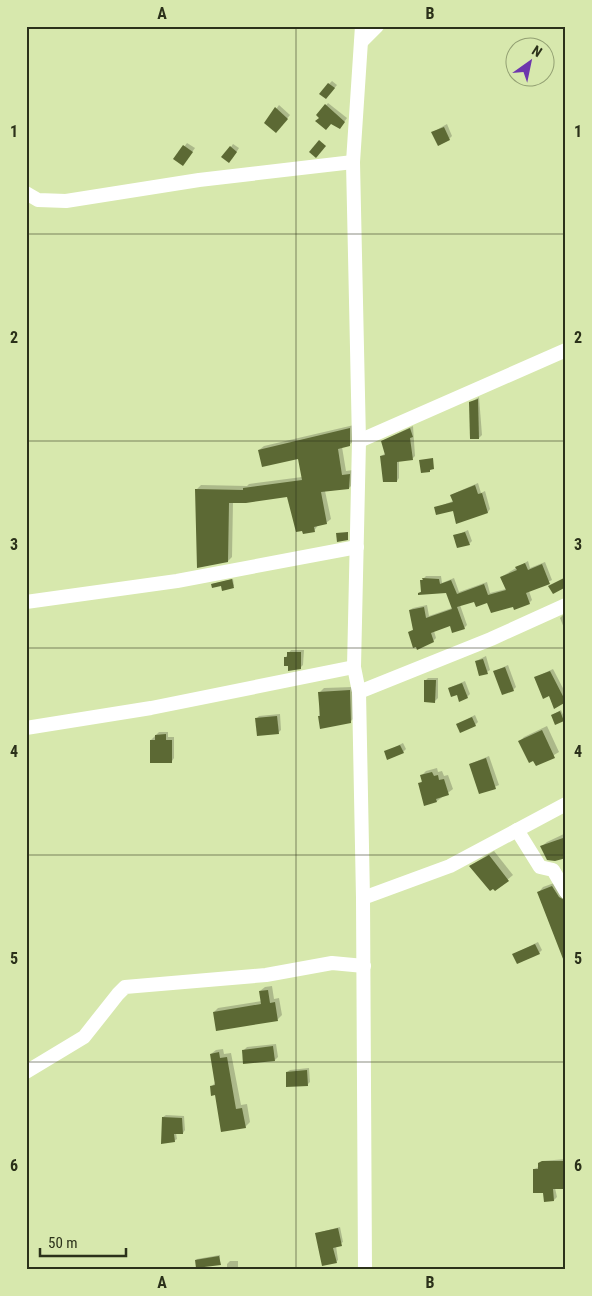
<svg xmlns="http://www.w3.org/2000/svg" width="592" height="1296" font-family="'Roboto Condensed',sans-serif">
<rect width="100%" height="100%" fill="#d7e8ad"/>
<g fill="#0003">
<polygon points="332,81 337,85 329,95 329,84"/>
<polygon points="328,103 347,118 342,125 318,115"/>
<polygon points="279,105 290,115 276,132 266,123"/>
<polygon points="447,124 452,136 449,139 433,132"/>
<polygon points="187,143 195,148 185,162 175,159"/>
<polygon points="233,144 239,148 232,159 231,147"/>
<polygon points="479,397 482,435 479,438 470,403"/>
<polygon points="354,425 354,441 349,445 342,447 346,471 353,470 353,484 349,488 325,491 331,519 326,523 318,525 314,531 288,496 233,502 232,557 228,561 196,490 201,485 247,486 249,484 302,477 299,457 259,450 264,446"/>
<polygon points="413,426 415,456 413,458 399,460 399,478 397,481 381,456 386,453 382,441"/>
<polygon points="478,483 481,493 485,491 490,509 488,512 435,508 453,501 452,495 455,493"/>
<polygon points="468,530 472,541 469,544 455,536"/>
<polygon points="528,561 530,568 545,562 552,580 529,591 532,600 529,603 513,605 475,600 460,605 467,625 464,628 451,625 434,631 436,638 433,641 409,632 414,629 410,610 413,608 427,605 429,616 452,608 447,592 419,593 422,591 421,581 426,576 441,576 442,583 454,578 459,592 487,582 490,593 506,589 501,577"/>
<polygon points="233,579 234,586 223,589 222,585 212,584"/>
<polygon points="564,614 566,614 566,633 560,618"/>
<polygon points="291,650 304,650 303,665 300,668 285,658"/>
<polygon points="486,656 490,670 487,672 476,661"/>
<polygon points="508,665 516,687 513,690 495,671"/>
<polygon points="553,669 566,694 566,702 549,695 536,677"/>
<polygon points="428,678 438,678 438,698 435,701 425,681"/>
<polygon points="465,681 470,694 467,697 449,688"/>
<polygon points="353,687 354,718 350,722 319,717 320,692 324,688"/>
<polygon points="561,710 565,719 556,723 552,715"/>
<polygon points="280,714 281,730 278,733 256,719 259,716"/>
<polygon points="475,715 478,722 475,725 457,724"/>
<polygon points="547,726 559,752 537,765 520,741 524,737"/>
<polygon points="159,732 168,732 168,737 174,737 174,758 172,761 151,740"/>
<polygon points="403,743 406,749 403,752 385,752"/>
<polygon points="489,756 499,785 480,793 470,764"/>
<polygon points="437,768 438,772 442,771 444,776 448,775 453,789 437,801 425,804 419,784 423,780 421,776 426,771"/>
<polygon points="566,833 566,857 542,846 547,842"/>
<polygon points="494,851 513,875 495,890 470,866"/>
<polygon points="557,882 566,894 566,945 560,947 539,892 543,887"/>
<polygon points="538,942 542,950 539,953 514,954"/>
<polygon points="272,986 274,999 279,998 282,1015 278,1019 214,1012 218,1008 262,1001 260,991 265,987"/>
<polygon points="276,1044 278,1057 275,1060 244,1050 247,1047"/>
<polygon points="223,1049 224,1054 231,1053 241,1105 247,1104 250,1122 245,1127 211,1087 216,1082 211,1054 216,1050"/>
<polygon points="309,1068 310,1082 307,1085 287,1072 290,1070"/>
<polygon points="166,1115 184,1116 185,1130 183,1133 176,1133 177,1139 174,1141 163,1117"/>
<polygon points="566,1159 566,1185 563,1188 555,1188 557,1197 554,1200 544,1191 534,1169 539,1167 542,1161"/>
<polygon points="340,1227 343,1242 336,1246 338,1260 336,1262 317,1233"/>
<polygon points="220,1255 220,1264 196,1260 197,1259"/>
<polygon points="230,1261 238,1261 238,1270 227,1270 227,1264"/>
</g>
<g fill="#5c6934">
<polygon points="328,83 335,88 326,99 319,94"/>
<polygon points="325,104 345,122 340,129 331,124 326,130 315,121 319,118 316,115"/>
<polygon points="275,107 288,119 276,133 264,123"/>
<polygon points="444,127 450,140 438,146 431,132"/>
<polygon points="319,140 326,146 316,158 309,152"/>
<polygon points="183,145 193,152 183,166 173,159"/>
<polygon points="230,146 237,152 229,163 221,157"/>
<polygon points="478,399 479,439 470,439 469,402"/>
<polygon points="350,428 350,446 338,449 342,475 350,474 349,489 321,492 327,524 314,527 315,532 303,534 302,531 296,532 287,497 246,503 229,503 228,562 197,568 195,489 243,490 243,488 302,480 298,459 262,467 258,450"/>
<polygon points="410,428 413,437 410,438 413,460 397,462 397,482 383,482 380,456 385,455 381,441"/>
<polygon points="433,458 434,469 430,470 430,472 421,473 419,460"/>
<polygon points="475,485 478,494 482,493 488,513 456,524 453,511 436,515 434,507 453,502 450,495"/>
<polygon points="348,532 348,540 337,542 336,533"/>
<polygon points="465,532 470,545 457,548 453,535"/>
<polygon points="525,563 528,570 542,564 550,584 526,593 530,604 514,610 513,607 491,613 487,603 476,607 474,602 457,607 465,629 452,633 450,626 431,633 434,642 417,650 416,647 413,648 408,632 413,630 409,610 424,607 426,618 452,609 446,593 418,595 418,593 421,592 420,580 423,580 422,578 439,579 440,584 451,580 457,594 484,584 488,595 506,590 500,577 517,570 515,567"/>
<polygon points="566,577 566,587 553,594 548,586"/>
<polygon points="232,579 234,588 222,591 221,586 212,588 211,584"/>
<polygon points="287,652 301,652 301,669 288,671 288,666 284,666 284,657 287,657"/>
<polygon points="483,659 488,674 479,676 475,661"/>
<polygon points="505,667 514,691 502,695 493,671"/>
<polygon points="550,671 566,702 554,709 549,696 543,699 534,677"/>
<polygon points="424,680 436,680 435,703 424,702"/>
<polygon points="462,683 468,698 459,702 457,695 451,697 448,688"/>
<polygon points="350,690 351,723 320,729 318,716 320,716 318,692"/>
<polygon points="560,711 564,721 555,725 551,715"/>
<polygon points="277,716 279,734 257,736 255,718"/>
<polygon points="472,717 476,726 460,733 456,724"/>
<polygon points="542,730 555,758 536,766 533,761 529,763 518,741"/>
<polygon points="166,734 166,740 172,740 172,763 150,763 150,740 155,740 155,735"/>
<polygon points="400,745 404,753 387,760 384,751"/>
<polygon points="486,758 496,789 479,794 469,764"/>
<polygon points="432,772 434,776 438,775 439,780 444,779 449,795 436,799 437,802 424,806 418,783 422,782 420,775"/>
<polygon points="566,837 566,858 555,861 547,860 540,846"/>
<polygon points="489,855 509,881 495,891 493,889 490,891 469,866"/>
<polygon points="552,886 559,897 566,901 565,964 537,892"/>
<polygon points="535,944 540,954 517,964 512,954"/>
<polygon points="268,990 270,1003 275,1002 278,1021 216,1031 213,1012 261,1004 259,991"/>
<polygon points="273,1046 275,1061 243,1064 242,1050"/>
<polygon points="219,1052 220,1058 227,1057 236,1109 242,1108 246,1128 221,1132 215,1095 211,1096 210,1086 215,1085 210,1054"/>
<polygon points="307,1070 308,1086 286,1087 286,1072"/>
<polygon points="162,1117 182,1118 183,1134 174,1134 175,1142 161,1144"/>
<polygon points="542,1161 565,1161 564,1189 553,1189 554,1201 544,1202 543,1193 533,1193 533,1169 538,1169 538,1163"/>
<polygon points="338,1228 342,1246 333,1248 337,1263 322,1266 315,1233"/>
<polygon points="219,1256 221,1265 196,1268 195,1260"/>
</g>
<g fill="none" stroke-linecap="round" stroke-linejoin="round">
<g stroke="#fff" stroke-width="14">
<polyline points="362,26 353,162 359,441 354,667 359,692 363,898 365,1270"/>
<polyline points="361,42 377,26"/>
<polyline points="26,193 38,200 66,201 199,180 353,162"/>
<polyline points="359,441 566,350"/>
<polyline points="26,602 177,581 357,547"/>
<polyline points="359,692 491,639 566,605"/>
<polyline points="26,728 151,708 354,667"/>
<polyline points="517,830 540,867 553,870 566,892"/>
<polyline points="363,898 450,866 566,804"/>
<polyline points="26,1072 84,1037 118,994 125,987 266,975 332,963 364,966"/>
</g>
</g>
<path fill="none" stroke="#2b311a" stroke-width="1" stroke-opacity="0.55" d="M296,26V1270M26,234H566M26,441H566M26,648H566M26,855H566M26,1062H566"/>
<rect width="592" height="1296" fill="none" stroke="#d7e8ad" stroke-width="55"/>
<g transform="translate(530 62) rotate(33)"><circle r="24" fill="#d7e8ad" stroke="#929f72"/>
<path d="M0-4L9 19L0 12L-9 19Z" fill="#6d36ad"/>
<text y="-8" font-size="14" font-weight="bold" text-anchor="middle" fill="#2b311a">N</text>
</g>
<path d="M40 1248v8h86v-8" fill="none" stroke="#2b311a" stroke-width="2.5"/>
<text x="48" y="1248" font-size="15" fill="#2b311a" stroke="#d7e8ad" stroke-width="4" paint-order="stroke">50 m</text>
<rect x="28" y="28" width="536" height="1240" fill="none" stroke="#2b311a" stroke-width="2"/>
<g font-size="16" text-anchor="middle" font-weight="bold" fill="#2b311a">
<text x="162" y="19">A</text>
<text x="430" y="19">B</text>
<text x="14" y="137">1</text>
<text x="578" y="137">1</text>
<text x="14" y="343">2</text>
<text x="578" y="343">2</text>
<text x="14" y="550">3</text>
<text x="578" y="550">3</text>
<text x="14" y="757">4</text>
<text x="578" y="757">4</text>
<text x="14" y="964">5</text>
<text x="578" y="964">5</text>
<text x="14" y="1171">6</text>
<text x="578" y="1171">6</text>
<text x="162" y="1288">A</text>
<text x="430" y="1288">B</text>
</g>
</svg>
